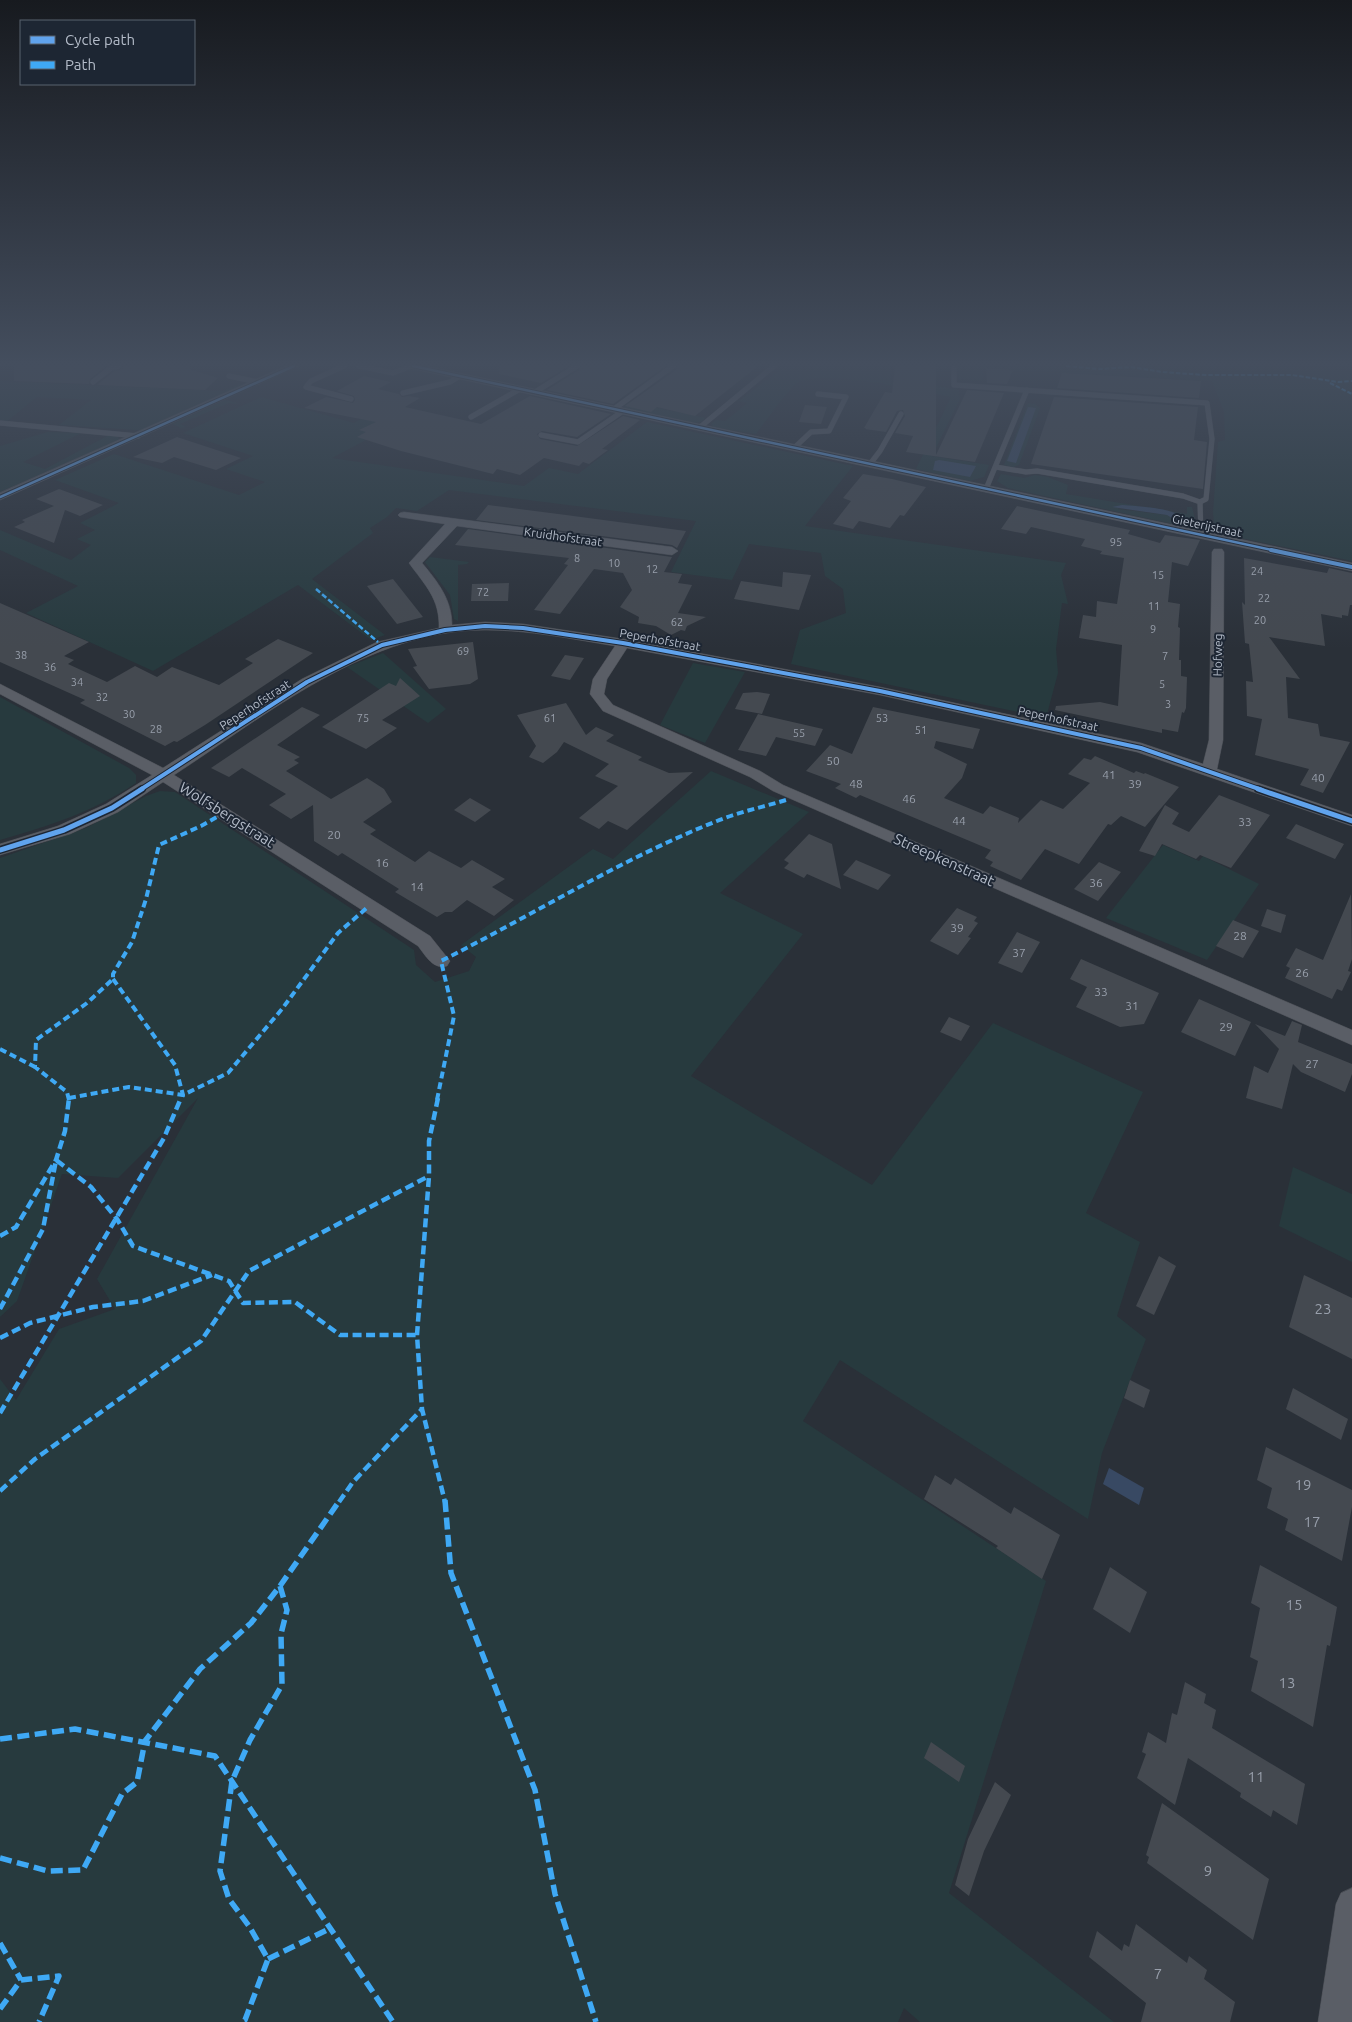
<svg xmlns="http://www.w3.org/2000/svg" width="1352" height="2022" font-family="Ubuntu,sans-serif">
<rect width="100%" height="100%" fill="#2a3038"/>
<g fill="#273a3e" fill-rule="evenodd">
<path d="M785,366H893L891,371V383L946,387L947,388L959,390L960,399L932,456L989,465L984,477L970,481L916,469L951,397C918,391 824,368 797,383C790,387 763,425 756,434L713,427L711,424L716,420L725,421L747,403L739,401Z"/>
<polygon points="937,366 1282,366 1352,371 1352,561 1222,534 1214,524 1213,513 1218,442 1225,440 1224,412 1212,381 983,368 983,380 959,379 958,366 949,366 949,370 937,369"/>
<polygon points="0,381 223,391 240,384 243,386 144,430 137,430 59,425 91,400 37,397 6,422 0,421"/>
<polygon points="261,397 354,423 366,416 396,424 332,458 524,486 549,468 578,474 647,422 853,466 805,526 1066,563 1061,575 1068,604 1062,603 1056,649 1058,673 1046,718 791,664 800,630 846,613 843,589 825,576 821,553 749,544 732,580 671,572 696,521 449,490 417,511 396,508 387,517 370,528 373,533 312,579 385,635 371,640 298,585 153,671 26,613 78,586 0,550 0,530 71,560 91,545 77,539 95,530 80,523 119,503 55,480 114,454 239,495 265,482 226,469 253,456 183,433"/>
<polygon points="225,400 238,403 236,404 229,403 180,424 186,427 181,428 172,424"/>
<polygon points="629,402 639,404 706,418 701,422 693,423 626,409 624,406"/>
<polygon points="1028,403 1035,404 1040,408 1019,465 1013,467 1004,465"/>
<polygon points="48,432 81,433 23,462 45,469 109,435 118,437 119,440 0,492 0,446"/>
<path d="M1001,474L1024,478L1035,475L1048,477L1068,485L1066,494L1187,514V507H1192L1195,519L1178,525L1008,488L997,481ZM1122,505C1143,507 1168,507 1187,519L1175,520L1167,515L1118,509Z"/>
<polygon points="430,557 469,562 467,564 458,565 458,621 454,619 450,595 425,562"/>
<polygon points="383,653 446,709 428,723 347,667"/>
<polygon points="693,663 745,672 705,743 660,725"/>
<path d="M0,697L129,768L136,775V783C91,813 51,825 0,840Z"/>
<polygon points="711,771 809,812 720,893 803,934 691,1076 872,1185 993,1023 1143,1092 1086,1213 1140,1242 1117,1316 1146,1339 1102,1453 1088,1519 840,1360 803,1421 1046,1581 949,1893 1114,2022 920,2022 904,2008 898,2022 0,2022 0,1379 16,1400 59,1329 115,1309 97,1279 198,1098 118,1178 62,1174 17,1301 0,1317 0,858 86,828 146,796 160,791 175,792 414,950 416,965 435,982 469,971 476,957 461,945 593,849 613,859"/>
<polygon points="1163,845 1199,861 1203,856 1259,884 1207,960 1106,918"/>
<polygon points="1293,1167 1352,1194 1352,1262 1279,1226"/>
</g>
<g fill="#384963">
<polygon points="1028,407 1036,408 1016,463 1007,461"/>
<polygon points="939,460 976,466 970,477 933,470 935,461"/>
<path d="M1122,505C1144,507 1168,507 1188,519L1175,520L1167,515L1112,507Z"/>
<polygon points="1109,1468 1144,1488 1139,1505 1103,1484"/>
</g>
<g fill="#444950">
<polygon points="14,366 106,366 90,379 89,384 14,381"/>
<polygon points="123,366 190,366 189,369 218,378 205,390 97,385 113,372 122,369"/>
<polygon points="500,366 569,366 541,383 499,374"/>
<polygon points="581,366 666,366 613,404 547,390 579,370"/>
<polygon points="677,366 758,366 695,416 657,407 651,412 625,406 676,370"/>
<polygon points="895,366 936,366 936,455 967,390 1004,393 975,462 906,452 913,436 895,433 905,416 903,410 897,411 886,432 865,429 866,428 864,428 885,392 892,393"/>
<polygon points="986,368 1013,370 1007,384 987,383"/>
<polygon points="1062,373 1201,381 1199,398 1057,388"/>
<polygon points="364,376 391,382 378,389 399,394 402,397 409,396 420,398 405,407 481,424 530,396 611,414 577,437 542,431 537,434 540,439 577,446 623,416 640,420 602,449 608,450 589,464 583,462 579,466 544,458 520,475 497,469 493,474 401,451 357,437 366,432 359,430 376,422 304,408 326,397 353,403 355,400 354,396 337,391"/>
<polygon points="1054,397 1198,407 1194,440 1207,442 1203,489 1031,464"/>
<polygon points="805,405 827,407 821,424 799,422"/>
<polygon points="177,437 241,458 216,470 174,457 162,463 133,457"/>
<polygon points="863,474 892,479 926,487 904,516 900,515 890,528 859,521 853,529 833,524 851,501 843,498"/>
<polygon points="59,489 103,505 80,516 65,510 54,543 14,527 25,522 22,520 54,506 36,499"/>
<polygon points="488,505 566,515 686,531 677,548 672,545 476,520"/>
<polygon points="1017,506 1130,530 1128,534 1160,543 1165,535 1200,540 1188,566 1172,562 1168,602 1180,604 1178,627 1180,628 1179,660 1181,660 1181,676 1187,677 1186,708 1184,713 1182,712 1178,732 1162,729 1162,733 1055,710 1056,706 1100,702 1118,706 1122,645 1079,638 1083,615 1096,617 1097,601 1117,604 1124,558 1100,554 1102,551 1081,546 1085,539 1031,527 1026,534 1001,529"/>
<polygon points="468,529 672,557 664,572 682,574 678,583 692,585 678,613 706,617 687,626 685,631 681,630 671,635 656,626 638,623 639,617 620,607 632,590 623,573 594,569 560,614 534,610 568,565 564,564 569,558 455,545"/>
<polygon points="1244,558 1327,573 1329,568 1352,573 1352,605 1350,605 1348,616 1342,615 1342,618 1321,614 1325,646 1269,637 1300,679 1286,677 1288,718 1318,724 1320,736 1350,742 1323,793 1300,785 1309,769 1255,755 1262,719 1247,716 1246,681 1253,682 1249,644 1245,643 1242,602 1245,605"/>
<polygon points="783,572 811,575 799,610 734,599 741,581 782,587"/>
<polygon points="393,579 423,617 397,624 367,586"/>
<polygon points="509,583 508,601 471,601 472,584"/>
<polygon points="0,603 89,642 64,656 74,660 68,664 107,682 135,666 157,677 172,667 219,685 253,663 245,659 278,639 313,653 205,725 177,742 174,741 165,746 80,703 85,700 0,662"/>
<polygon points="473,642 478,679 470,684 429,689 413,667 417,666 408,649"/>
<polygon points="565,655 584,658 570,680 551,676"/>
<polygon points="400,678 420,696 382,720 397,728 366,749 322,727 389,683 396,686"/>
<polygon points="757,692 770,694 762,714 735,709 743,693"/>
<polygon points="566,703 586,735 596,727 614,735 606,741 642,757 638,760 669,773 693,772 627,830 608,821 599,829 579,818 618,786 595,776 609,764 564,742 557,752 543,763 529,757 536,746 517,715"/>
<polygon points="302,707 320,715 277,745 300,757 294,760 299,763 286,771 331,799 367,778 384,789 392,802 363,822 376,830 370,834 415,862 429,851 461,868 472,860 505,879 492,887 514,900 494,916 467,900 452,912 445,912 437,917 395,892 399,889 342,853 338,856 314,841 313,805 291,819 269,805 286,794 242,768 229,777 211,768"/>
<polygon points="873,707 980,729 973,749 936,741 934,748 967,764 962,778 944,798 983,814 990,806 1019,818 1018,823 1041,800 1063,809 1090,783 1068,774 1084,758 1091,760 1095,756 1134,773 1136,771 1144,774 1145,773 1179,787 1145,827 1121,816 1111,825 1108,824 1079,864 1045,849 1021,880 990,866 993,862 985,858 991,850 860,795 856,798 835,788 841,784 806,771 830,745 852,754"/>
<polygon points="758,714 823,729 815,746 776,737 766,756 738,750"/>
<polygon points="1219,795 1270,815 1231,868 1200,855 1196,859 1162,844 1155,856 1139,851 1165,805 1179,813 1172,824 1189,832"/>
<polygon points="470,798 491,810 475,822 454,810"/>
<polygon points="1296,824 1344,844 1335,859 1286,838"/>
<polygon points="809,834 832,844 841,889 807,874 804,878 784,868 789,863 784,860"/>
<polygon points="856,860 891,875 878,890 843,875"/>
<polygon points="1099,862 1121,872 1098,901 1074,889"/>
<polygon points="1351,894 1352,959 1348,971 1351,972 1342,991 1337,989 1332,999 1285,978 1290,968 1286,966 1296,948 1323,960"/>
<polygon points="957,908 977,917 974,921 978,923 968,937 971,938 958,955 930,941"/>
<polygon points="1267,909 1286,915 1281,933 1261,926"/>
<polygon points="1233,920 1259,931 1243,958 1216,946"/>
<polygon points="1017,932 1040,942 1022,973 998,963"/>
<polygon points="1081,959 1159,993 1144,1024 1120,1027 1076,1007 1087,987 1070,979"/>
<polygon points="1199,999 1251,1022 1235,1056 1181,1032"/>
<polygon points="949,1017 970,1026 961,1041 940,1032"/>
<polygon points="1292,1021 1302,1025 1298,1042 1352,1064 1352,1074 1345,1092 1301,1072 1293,1064 1282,1109 1246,1098 1254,1066 1268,1073 1279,1049 1255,1024 1285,1036"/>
<polygon points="1159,1256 1176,1266 1154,1315 1136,1306"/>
<polygon points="1304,1275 1352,1298 1352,1359 1289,1327"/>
<polygon points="1130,1380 1150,1390 1144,1408 1124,1398"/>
<polygon points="1293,1388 1348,1419 1341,1440 1286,1409"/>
<polygon points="1266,1447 1352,1490 1352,1507 1342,1561 1285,1530 1288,1519 1267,1508 1272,1488 1257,1480"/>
<polygon points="935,1475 951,1485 955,1478 1011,1514 1014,1507 1060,1535 1042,1579 996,1548 998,1546 924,1499"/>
<polygon points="1260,1565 1337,1607 1330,1646 1327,1645 1313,1727 1251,1691 1258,1661 1250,1657 1260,1608 1251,1603"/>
<polygon points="1110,1567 1147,1592 1130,1633 1093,1609"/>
<polygon points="1185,1682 1206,1694 1204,1703 1216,1710 1212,1728 1305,1784 1297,1825 1273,1810 1271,1817 1240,1797 1241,1793 1188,1758 1175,1805 1137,1778 1146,1754 1142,1752 1148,1732 1166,1743 1172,1713 1177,1715"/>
<polygon points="931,1742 965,1766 959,1782 924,1758"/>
<polygon points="995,1782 1011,1795 984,1851 969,1896 955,1885 968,1839"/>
<polygon points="1162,1803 1269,1879 1253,1940 1147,1863 1149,1857 1146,1855"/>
<polygon points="1136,1924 1187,1963 1189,1956 1207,1970 1204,1979 1235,2002 1230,2022 1141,2022 1146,2003 1089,1957 1097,1931 1122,1951 1124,1944 1129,1947"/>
</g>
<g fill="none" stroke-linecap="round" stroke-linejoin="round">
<g stroke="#484c53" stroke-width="5.5">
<g id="service">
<polyline points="344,366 311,381 306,387 351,399"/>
<polyline points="359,366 393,373 411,366"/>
<polyline points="954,368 954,385 1207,403 1212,439 1206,499 1200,502"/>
<polyline points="229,376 258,382"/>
<polyline points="93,382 111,368 119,366"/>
<polyline points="535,392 577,366"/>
<polyline points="403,393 450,382 460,376"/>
<polyline points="614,409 673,366"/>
<polyline points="471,417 520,389"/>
<polyline points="0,423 138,436"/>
<polyline points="699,428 774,366"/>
<polyline points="541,435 578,442 623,411"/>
<polyline points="794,448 811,432 829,431 846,397 818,394"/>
<polyline points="870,464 880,451 901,414"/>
<polyline points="996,467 1026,472 1037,471 1183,496 1200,502 1201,535"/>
<polyline points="986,489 1027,390"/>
</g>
</g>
<g stroke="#484c53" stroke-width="1">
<g id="minor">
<polygon points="286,366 299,366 0,500 0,493"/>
<polygon points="408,366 426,366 1352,563 1352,571 413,369"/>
<path d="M404,512L672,547L678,551L672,555L457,526L422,563C438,582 452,600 452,625L485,622L523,624L623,639L880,687L1141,743L1203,764L1209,740L1212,552L1214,549H1222L1224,552L1223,740L1217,769L1352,815V826L1137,752L880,695L627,648L607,679L604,694L613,705L760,771L783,785L1352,1030V1045L773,791L750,777L603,711L590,694L593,679L615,646C572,639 529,630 486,630C371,629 266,715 174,775L430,936L450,961L447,966C433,970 426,956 418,946L163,782L118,812L70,834L0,855V844L58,826L106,804L152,775L0,694V684L163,768L302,679L377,642L439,628C440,599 425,585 409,563L445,524L400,517L398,515L400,513Z"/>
<polygon points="1352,1888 1352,2022 1318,2022 1336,1904 1341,1893"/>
</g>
</g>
<use href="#service" stroke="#5a5e66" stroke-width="5"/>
<use href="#minor" fill="#5a5e66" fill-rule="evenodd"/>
<g stroke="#3fa9f5" stroke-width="2" stroke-dasharray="4.5 2" stroke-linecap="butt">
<polyline points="1066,366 1099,369 1131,367 1163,372 1205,375 1292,375 1338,382 1352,381"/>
<polyline points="1330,383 1352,394"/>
</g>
<polyline stroke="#3fa9f5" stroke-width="2.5" stroke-dasharray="5.5 2.5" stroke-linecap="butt" points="316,589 378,642"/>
<g stroke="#3fa9f5" stroke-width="4" stroke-dasharray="7 4" stroke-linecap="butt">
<polyline points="113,979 175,1065 183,1095 181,1100"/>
<polyline points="0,1049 35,1067"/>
<polyline points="69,1098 129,1087 183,1095 228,1073 282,1009 338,933 369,906"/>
<polyline points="69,1100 67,1092 35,1067 36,1040 87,1003 113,979 113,974 132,942 146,899 159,845 201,826 224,813"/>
<path d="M437,1100L454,1016L441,961C533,915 621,859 717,821C739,812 763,807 786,800"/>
</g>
<g stroke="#3fa9f5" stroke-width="4.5" stroke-dasharray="9 4.5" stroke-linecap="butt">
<polyline points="438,1098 429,1141 429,1176 417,1335 422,1409 445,1502"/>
<polyline points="0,1236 16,1227 56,1160 65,1131 69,1098"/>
<polyline points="0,1309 43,1229 56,1160 91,1187 117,1219 133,1246 229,1281 243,1303 295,1302 340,1335 417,1335"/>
<polyline points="0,1338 30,1323 93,1307 143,1301 212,1275"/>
<polyline points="0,1413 164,1138 181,1098"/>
<polyline points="0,1491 35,1459 201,1341 249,1271 429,1176"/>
<polyline points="339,1502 353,1482 422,1409"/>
</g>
<g stroke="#3fa9f5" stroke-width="5.5" stroke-dasharray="12 5.5" stroke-linecap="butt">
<polyline points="445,1500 451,1573 535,1790 555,1894 596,2022"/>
<polyline points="280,1586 340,1500"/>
<polyline points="0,1739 75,1729 215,1756 393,2022"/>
<polyline points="0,1858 48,1871 83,1870 122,1794 137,1782 145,1741 200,1669 251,1623 280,1586 287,1610 281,1634 282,1685 250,1740 232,1781 220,1871 229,1899 249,1926 268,1959 245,2020 240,2022"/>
<polyline points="0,1943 21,1980"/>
<polyline points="268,1959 331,1928"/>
<polyline points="0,2009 21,1980 59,1976 39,2022"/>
</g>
<g stroke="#1d2633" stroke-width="4.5">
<g id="cycleway-far2">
<polyline points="413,366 1277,551"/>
<polyline points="0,497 294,366"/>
</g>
</g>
<g stroke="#1d2633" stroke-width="6">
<g id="cycleway-far1">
<polyline points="1271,550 1352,567"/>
<polyline points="140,790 307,682 382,645 445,630 485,626 523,628 623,643 880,691 1141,748 1262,790"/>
</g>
</g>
<g stroke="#1d2633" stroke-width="8">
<g id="cycleway">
<polyline points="1258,789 1352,821"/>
<polyline points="0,850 64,830 112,808 142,789"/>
</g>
</g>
<use href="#cycleway-far2" stroke="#60a3ed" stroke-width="2.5"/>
<use href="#cycleway-far1" stroke="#60a3ed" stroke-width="4"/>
<use href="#cycleway" stroke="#60a3ed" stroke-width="5"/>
</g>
<linearGradient id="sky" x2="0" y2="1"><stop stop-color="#171a1f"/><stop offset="0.56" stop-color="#444e5e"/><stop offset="1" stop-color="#444e5e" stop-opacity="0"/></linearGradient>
<rect width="1352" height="649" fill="url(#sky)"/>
<g text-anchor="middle" stroke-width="4" stroke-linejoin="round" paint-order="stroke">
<g font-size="11" fill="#989fab">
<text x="1116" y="546">95</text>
<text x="577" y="562">8</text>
<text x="614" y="567">10</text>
<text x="652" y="573">12</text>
<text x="1257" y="575">24</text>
<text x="1158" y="579">15</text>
<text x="483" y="596">72</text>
<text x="1264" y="602">22</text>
<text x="1154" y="610">11</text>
<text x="1260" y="624">20</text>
<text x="677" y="626">62</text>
<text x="1153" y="633">9</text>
<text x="463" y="655">69</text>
<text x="21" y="659">38</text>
<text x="1165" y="660">7</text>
<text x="50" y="671">36</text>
<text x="77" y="686">34</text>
<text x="1162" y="688">5</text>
<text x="102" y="701">32</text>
<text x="1168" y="708">3</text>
<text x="129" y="718">30</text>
<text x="363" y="722">75</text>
<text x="550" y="722">61</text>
<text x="882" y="722">53</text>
<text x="156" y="733">28</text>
<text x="921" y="734">51</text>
<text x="799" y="737">55</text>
</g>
<g font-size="12" fill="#b4bcc9" stroke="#1d2633">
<text transform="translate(1207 526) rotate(12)" y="4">Gieterijstraat</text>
<text transform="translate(563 537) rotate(8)" y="4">Kruidhofstraat</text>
<text transform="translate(660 640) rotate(10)" y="4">Peperhofstraat</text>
<text transform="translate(1218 655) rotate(-89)" y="4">Hofweg</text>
<text transform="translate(255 705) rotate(-33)" y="4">Peperhofstraat</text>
<text transform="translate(1058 719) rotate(12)" y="4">Peperhofstraat</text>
</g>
<g font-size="12" fill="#989fab">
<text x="833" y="765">50</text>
<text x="1109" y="779">41</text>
<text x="1318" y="782">40</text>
<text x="856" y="788">48</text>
<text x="1135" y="788">39</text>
<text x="909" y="803">46</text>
<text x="959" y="825">44</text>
<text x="1245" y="826">33</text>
<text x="334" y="839">20</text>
<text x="382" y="867">16</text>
<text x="1096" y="887">36</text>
<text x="417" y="891">14</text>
<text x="957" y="932">39</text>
<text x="1240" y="940">28</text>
<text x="1019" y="957">37</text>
<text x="1302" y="977">26</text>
<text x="1101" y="996">33</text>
<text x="1132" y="1010">31</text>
<text x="1226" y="1031">29</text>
<text x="1312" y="1068">27</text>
</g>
<g font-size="15" fill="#b4bcc9" stroke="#1d2633">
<text transform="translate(227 815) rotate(32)" y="5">Wolfsbergstraat</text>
<text transform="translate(944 860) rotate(24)" y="5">Streepkenstraat</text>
</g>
<g font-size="15" fill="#989fab">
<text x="1323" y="1314">23</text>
<text x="1303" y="1490">19</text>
<text x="1312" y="1527">17</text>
<text x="1294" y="1610">15</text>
<text x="1287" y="1688">13</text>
<text x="1256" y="1782">11</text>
<text x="1208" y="1876">9</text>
<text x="1158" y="1979">7</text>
</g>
</g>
<rect x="20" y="20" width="175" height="65" fill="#1d2633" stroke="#59626f"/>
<rect x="30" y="36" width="25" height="8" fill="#60a3ed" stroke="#59626f"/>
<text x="65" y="45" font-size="15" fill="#b4bcc9">Cycle path</text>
<rect x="30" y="61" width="25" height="8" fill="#3fa9f5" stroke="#59626f"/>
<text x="65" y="70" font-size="15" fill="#b4bcc9">Path</text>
</svg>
